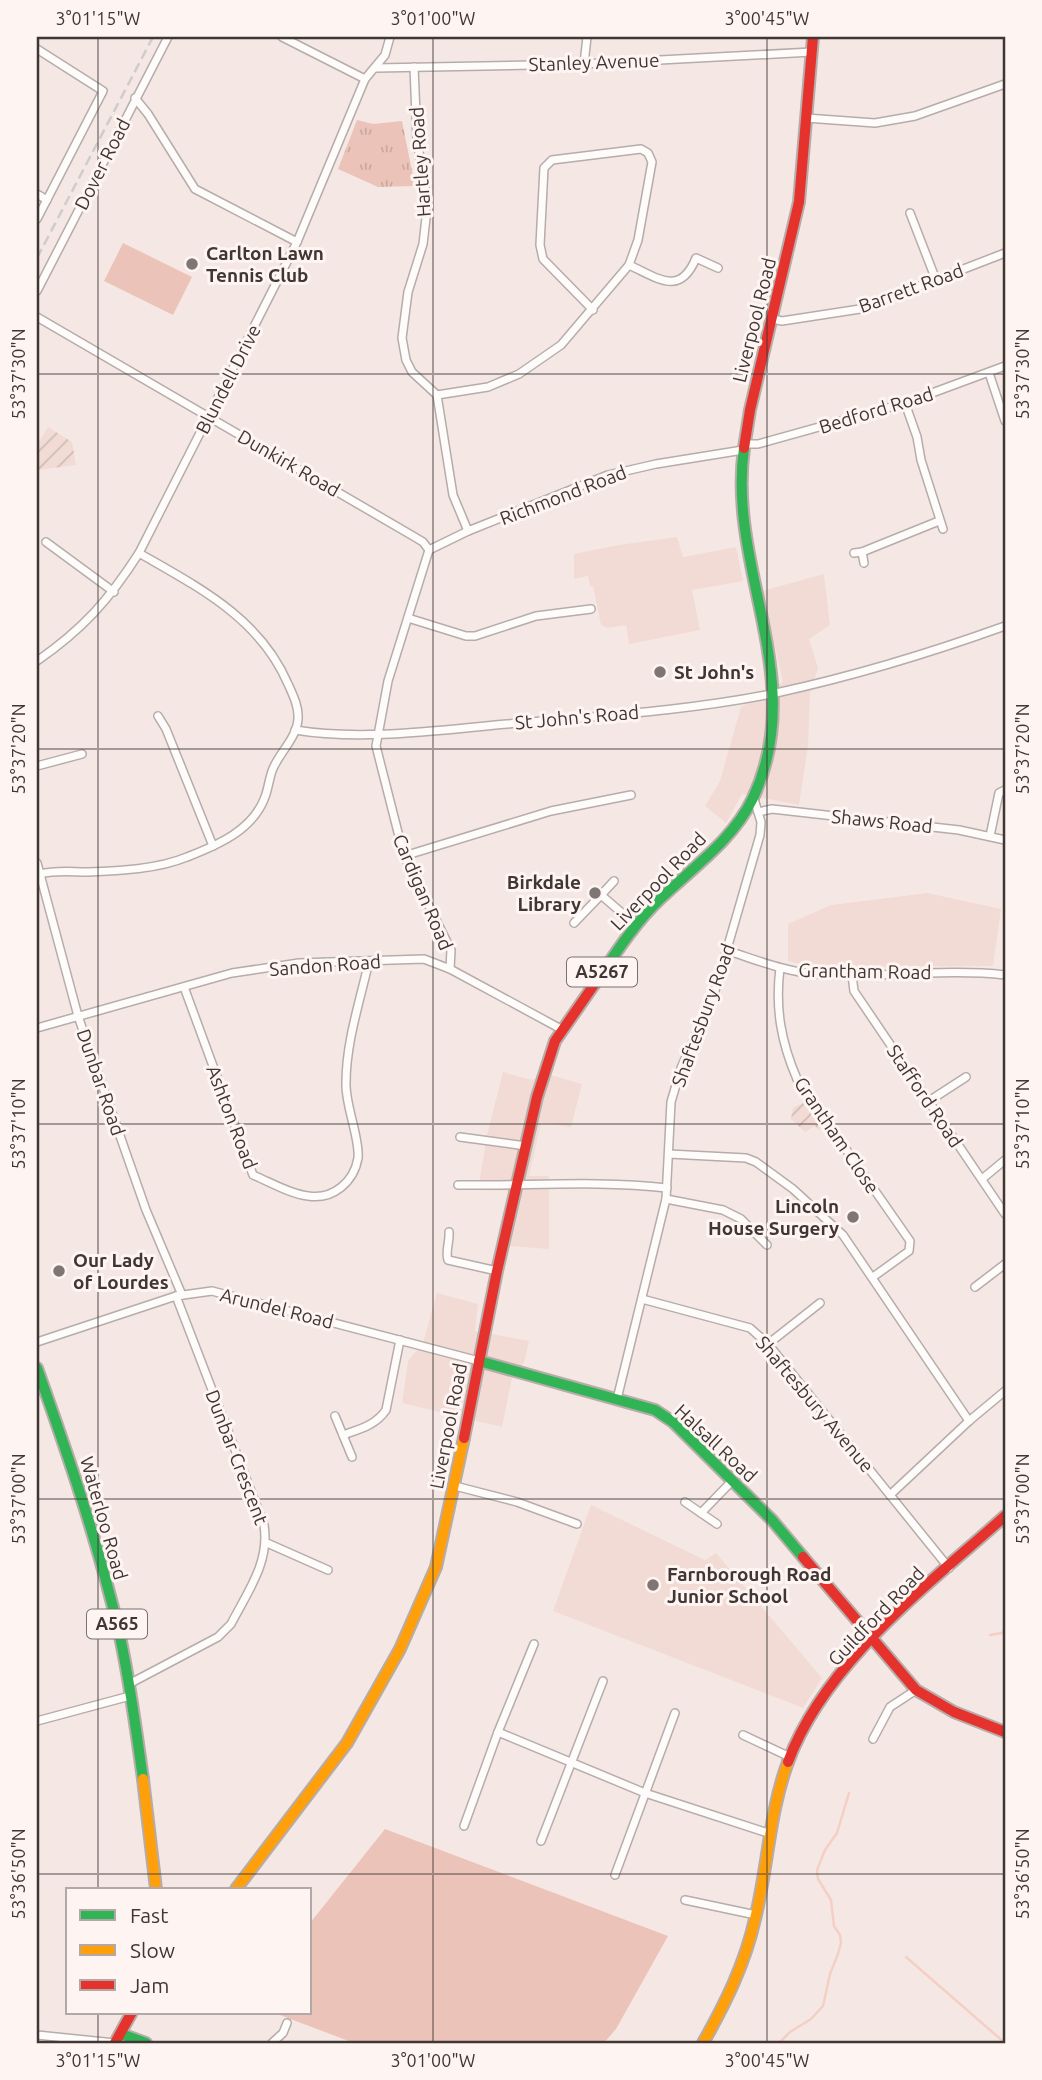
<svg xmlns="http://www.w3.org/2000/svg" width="1042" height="2080" font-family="Ubuntu,sans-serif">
<defs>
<pattern id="industrial-furrows" width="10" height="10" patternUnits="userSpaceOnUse" patternTransform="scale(1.75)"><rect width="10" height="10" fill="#f1dbd4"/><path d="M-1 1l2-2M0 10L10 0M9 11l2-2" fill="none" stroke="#d0bdb7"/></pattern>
<pattern id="grass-tufts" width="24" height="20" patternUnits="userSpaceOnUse" patternTransform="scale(1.75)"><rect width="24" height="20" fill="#ecc3b8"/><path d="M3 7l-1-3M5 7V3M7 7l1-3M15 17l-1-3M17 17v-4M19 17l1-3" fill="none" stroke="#cba89f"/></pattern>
</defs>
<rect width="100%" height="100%" fill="#f5e8e4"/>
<g fill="#f1dbd4">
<polygon points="677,537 683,557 736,547 743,581 692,590 700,630 629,644 626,625 607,628 601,625 593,586 590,586 588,576 574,579 574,554 619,545"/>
<polygon points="824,574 830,625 809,639 818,668 810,693 808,746 799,805 742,794 726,823 705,806 720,781 741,707 783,682 762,591"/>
<polygon points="927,893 1001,909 993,966 812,967 788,961 788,924 831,905"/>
<polygon points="503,1072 532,1080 547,1074 582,1084 571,1127 541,1123 529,1176 549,1176 549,1249 509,1246 520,1191 478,1190 487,1135"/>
<polygon points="437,1293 478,1304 475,1331 529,1341 524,1363 512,1378 502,1427 402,1403 408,1361 423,1343"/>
<polygon points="591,1505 705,1560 716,1553 822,1678 803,1708 553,1611"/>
</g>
<g fill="url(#industrial-furrows)">
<polygon points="48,427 72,442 76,465 37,470 37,445"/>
<polygon points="808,1100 825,1127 818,1130 815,1126 805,1132 791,1119 793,1108"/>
</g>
<polygon fill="url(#grass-tufts)" points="357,120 373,124 402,121 415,186 378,187 338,169"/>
<g fill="#ecc3b8">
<polygon points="123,243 192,277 173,315 104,281"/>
<polygon points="385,1829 668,1936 616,2029 604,2043 354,2043 272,2012 310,2012 310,1923"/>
</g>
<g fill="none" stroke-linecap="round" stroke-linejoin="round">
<g stroke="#f6cfc4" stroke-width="2.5">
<polyline points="990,1635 1002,1633 1005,1630"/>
<polyline points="906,1957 1005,2043"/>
<polyline points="779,2043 790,2032 811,2019 823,2006 830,1974 838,1954 841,1943 840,1935 834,1926 831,1900 818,1879 817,1870 825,1850 837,1833 849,1793"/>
</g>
<g stroke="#b6aca9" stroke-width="10">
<g id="street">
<polyline points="282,37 365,79"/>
<polyline points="37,49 103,91 37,219"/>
<polyline points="584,64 587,37"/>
<polyline points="414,67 417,140 425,189 426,218 423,244 408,292 402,338 406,360 412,372 437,395 453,495 468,531"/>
<polyline points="376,68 584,64 812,52"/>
<polyline points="135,98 148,114 195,189 297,242"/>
<polyline points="806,118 875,123 915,116 1005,84"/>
<polyline points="37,194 47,200"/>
<polyline points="910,213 936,280"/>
<path d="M629,265C658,278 680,297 696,258L718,268"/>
<polyline points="37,291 168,37"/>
<polyline points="37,317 413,536 423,542 429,550"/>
<polyline points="773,319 782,321 860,309 1005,253"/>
<polyline points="989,373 1005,421"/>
<polyline points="437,395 488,387 519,374 561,345 629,265 638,240 652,162 648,153 641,149 552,160 544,168 540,245 543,259 593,310"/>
<polyline points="905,403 917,437 921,460 943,529"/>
<polyline points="744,444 758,444 905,403 1005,366"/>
<polyline points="46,542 114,592"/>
<polyline points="429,550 388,681 376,746 404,856 451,950 450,969"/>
<polyline points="429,550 468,531 608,475 656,464 743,450"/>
<polyline points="862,552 864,563"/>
<polyline points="854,553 862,552 939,521"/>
<polyline points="408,618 466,636 475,636 536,616 591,609"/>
<path d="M37,661C83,629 109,600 139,553L297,242L365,79L385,55L390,37"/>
<polyline points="158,716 166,729 213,846"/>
<path d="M295,730C362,741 439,730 507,724C596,716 688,711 776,693C854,676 930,653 1005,626"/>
<polyline points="37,766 82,754"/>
<polyline points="758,812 772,809 959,830 1005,840"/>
<polyline points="990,836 999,793 1005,790"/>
<polyline points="404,856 551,811 631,795"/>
<polyline points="37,863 78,1016 146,1210 182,1295"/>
<path d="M40,874C56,870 71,872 88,872C119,871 158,869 187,857C218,845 253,830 265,797C268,789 269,780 272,771C278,754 297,738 298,719C299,707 293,695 288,684C260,618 198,587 139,553"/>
<polyline points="601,895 614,881"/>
<polyline points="574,923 601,895 636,925"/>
<path d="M728,951C757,960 786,972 816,974C879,979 942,968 1005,975"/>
<path d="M780,968C775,1008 781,1042 797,1079L910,1241L909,1251L873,1277"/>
<polyline points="852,975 854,991 1005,1214"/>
<path d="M184,987L253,1175C270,1182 290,1194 308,1196C333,1200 354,1182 358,1158C360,1138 345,1105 346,1083C346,1042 360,1001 369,961"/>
<polyline points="37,1028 232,973 299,963 424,959 450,969 561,1029"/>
<polyline points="929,1101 966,1077"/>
<polyline points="460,1137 526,1146"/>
<polyline points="669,1154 746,1158 756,1162 793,1189 843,1235 969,1421"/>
<polyline points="982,1179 1005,1160"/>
<path d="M458,1185C528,1186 598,1180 667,1188"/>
<polyline points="666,1199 723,1210 741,1219 767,1245"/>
<path d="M449,1232C450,1241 445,1252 448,1260L497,1271"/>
<polyline points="975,1287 1005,1264"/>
<polyline points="642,1299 750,1328 768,1344 949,1568"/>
<polyline points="37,1342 176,1296 212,1291 479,1361"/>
<polyline points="768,1344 820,1303"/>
<polyline points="617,1399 666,1199 671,1102 681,1068 714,994 760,835 761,822 754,799"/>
<polyline points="335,1416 352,1457"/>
<path d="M343,1435C360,1429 376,1425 386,1410L400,1340"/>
<polyline points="455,1486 517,1502 577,1524"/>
<polyline points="890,1495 969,1421 1005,1391"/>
<polyline points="685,1502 717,1524"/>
<polyline points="701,1513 733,1480"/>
<polyline points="267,1543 328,1570"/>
<path d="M129,1684L218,1637L231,1624C248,1591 270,1562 264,1525L176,1296"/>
<polyline points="37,1721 130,1696"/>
<polyline points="498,1732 645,1793 768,1833"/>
<polyline points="743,1735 790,1757"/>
<polyline points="873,1739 890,1707 916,1690"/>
<polyline points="464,1826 498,1732 534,1644"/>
<polyline points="541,1841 603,1681"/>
<polyline points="615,1875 675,1713"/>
<polyline points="685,1900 756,1915"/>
<polyline points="37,2035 115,2043"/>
<polyline points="272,2043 283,2033 287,2023"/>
</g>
</g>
<g stroke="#b6aca9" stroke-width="14">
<g id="fast">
<path d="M598,979C617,951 635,923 660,899C692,868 733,840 753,798C809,679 727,569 744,448"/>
<polyline points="479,1361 655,1410 673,1422 772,1520 803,1557"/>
<path d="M37,1368C68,1455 98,1542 119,1632C130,1681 136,1730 143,1779"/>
<polyline points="121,2034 146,2043"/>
</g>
</g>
<g stroke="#b6aca9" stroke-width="14">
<g id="slow">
<polyline points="143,1779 156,1889"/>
<polyline points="236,1889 347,1743 400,1649 436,1567 464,1438"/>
<path d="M703,2043C725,2004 745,1964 755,1919C768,1867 769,1813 788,1762"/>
</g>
</g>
<g stroke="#b6aca9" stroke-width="14">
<g id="jam">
<polyline points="744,448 750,410 799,202 813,37"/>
<polyline points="464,1438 497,1271 537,1097 555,1041 598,979"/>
<polyline points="803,1557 916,1690 954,1712 1005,1732"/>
<path d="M788,1762C825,1662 928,1585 1005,1516"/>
<polyline points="115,2043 132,2012"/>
</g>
</g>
<use href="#street" stroke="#fefcfb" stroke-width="7"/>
<use href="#fast" stroke="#30b455" stroke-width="10"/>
<use href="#slow" stroke="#ff9f0a" stroke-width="10"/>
<use href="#jam" stroke="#e5322d" stroke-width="10"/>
<polyline stroke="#d0ccca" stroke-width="2.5" stroke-dasharray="10 5" stroke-linecap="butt" points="37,258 153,37"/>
</g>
<path fill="none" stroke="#403735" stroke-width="2" stroke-opacity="0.45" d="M98,37V1889M433,37V2043M767,37V2043M37,374H1005M37,749H1005M37,1124H1005M37,1499H1005M37,1874H1005M98,2012V2043"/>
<g fill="#7f7572" stroke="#fef5f2" stroke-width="2.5">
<circle cx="192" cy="264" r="7"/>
<circle cx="660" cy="672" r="7"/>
<circle cx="595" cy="893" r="7"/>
<circle cx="853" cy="1217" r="7"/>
<circle cx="59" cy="1271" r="7"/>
<circle cx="653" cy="1585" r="7"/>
</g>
<g text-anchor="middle" stroke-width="6" stroke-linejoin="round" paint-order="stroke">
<g fill="#fef5f2" stroke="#79706e" stroke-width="2">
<rect x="567" y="957.5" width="70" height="29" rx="5"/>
<rect x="87" y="1609.5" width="60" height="29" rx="5"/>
</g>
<g font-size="18" font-weight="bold" fill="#403735">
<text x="602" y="978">A5267</text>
<text x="117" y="1630">A565</text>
</g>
<g font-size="19" fill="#403735" stroke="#fef5f2">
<text transform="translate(594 62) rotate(-2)" y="7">Stanley Avenue</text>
<text transform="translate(420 162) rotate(-94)" y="7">Hartley Road</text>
<text transform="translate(102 164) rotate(-63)" y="7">Dover Road</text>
<text transform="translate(911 288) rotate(-20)" y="7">Barrett Road</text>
<text transform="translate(754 320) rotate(-76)" y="7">Liverpool Road</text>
<text transform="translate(228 379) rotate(-63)" y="7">Blundell Drive</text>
<text transform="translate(876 410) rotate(-17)" y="7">Bedford Road</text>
<text transform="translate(289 463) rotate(30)" y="7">Dunkirk Road</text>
<text transform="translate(563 495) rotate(-21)" y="7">Richmond Road</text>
<text transform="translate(577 717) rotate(-5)" y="7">St John's Road</text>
<text transform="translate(882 821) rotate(6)" y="7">Shaws Road</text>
<text transform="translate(658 881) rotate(-46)" y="7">Liverpool Road</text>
<text transform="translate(423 892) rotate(67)" y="7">Cardigan Road</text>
<text transform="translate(325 965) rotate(-4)" y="7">Sandon Road</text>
<text transform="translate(865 971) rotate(1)" y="7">Grantham Road</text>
<text transform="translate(703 1015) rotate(-70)" y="7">Shaftesbury Road</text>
<text transform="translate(101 1082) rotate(71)" y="7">Dunbar Road</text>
<text transform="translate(925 1096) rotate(56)" y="7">Stafford Road</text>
<text transform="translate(232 1117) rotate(69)" y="7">Ashton Road</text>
<text transform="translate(837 1135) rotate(56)" y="7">Grantham Close</text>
<text transform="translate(277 1308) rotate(14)" y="7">Arundel Road</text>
<text transform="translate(815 1404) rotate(50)" y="7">Shaftesbury Avenue</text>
<text transform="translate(448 1426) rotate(-79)" y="7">Liverpool Road</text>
<text transform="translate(716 1443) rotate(43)" y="7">Halsall Road</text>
<text transform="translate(237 1457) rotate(69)" y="7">Dunbar Crescent</text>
<text transform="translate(104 1518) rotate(74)" y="7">Waterloo Road</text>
<text transform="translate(876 1616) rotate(-46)" y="7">Guildford Road</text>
</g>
<g font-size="19" font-weight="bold" fill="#403735" stroke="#fef5f2" text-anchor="start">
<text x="206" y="260">Carlton Lawn<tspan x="206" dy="22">Tennis Club</tspan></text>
<text x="674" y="679">St John's</text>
<text x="581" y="889" text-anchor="end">Birkdale<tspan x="581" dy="22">Library</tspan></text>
<text x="839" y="1213" text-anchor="end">Lincoln<tspan x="839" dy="22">House Surgery</tspan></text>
<text x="73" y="1267">Our Lady<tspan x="73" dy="22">of Lourdes</tspan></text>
<text x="667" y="1581">Farnborough Road<tspan x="667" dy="22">Junior School</tspan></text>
</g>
</g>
<rect width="1042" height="2080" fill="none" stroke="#fef5f2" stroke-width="77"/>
<rect x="66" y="1888" width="245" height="126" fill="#fef5f2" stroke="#b2a9a6" stroke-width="2"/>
<rect x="80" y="1910" width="35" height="10" fill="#30b455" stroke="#b2a9a6" stroke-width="2"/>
<text x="130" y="1923" font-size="21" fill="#403735">Fast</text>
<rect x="80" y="1945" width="35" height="10" fill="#ff9f0a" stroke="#b2a9a6" stroke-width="2"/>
<text x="130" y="1958" font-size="21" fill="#403735">Slow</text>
<rect x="80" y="1980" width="35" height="10" fill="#e5322d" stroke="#b2a9a6" stroke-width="2"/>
<text x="130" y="1993" font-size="21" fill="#403735">Jam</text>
<rect x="38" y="38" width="966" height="2004" fill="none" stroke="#403735" stroke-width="2.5"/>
<g font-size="18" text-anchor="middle" fill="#403735">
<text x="98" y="25">3°01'15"W</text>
<text x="433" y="25">3°01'00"W</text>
<text x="767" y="25">3°00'45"W</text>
<text transform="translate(19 374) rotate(-90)" y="6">53°37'30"N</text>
<text transform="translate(1023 374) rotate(-90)" y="6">53°37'30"N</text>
<text transform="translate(19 749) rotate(-90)" y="6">53°37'20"N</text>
<text transform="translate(1023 749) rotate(-90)" y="6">53°37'20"N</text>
<text transform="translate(19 1124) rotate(-90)" y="6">53°37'10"N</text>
<text transform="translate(1023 1124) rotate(-90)" y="6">53°37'10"N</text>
<text transform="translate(19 1499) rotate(-90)" y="6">53°37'00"N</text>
<text transform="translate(1023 1499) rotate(-90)" y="6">53°37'00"N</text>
<text transform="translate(19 1874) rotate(-90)" y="6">53°36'50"N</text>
<text transform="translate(1023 1874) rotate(-90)" y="6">53°36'50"N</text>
<text x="98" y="2067">3°01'15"W</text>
<text x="433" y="2067">3°01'00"W</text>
<text x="767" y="2067">3°00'45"W</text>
</g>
</svg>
